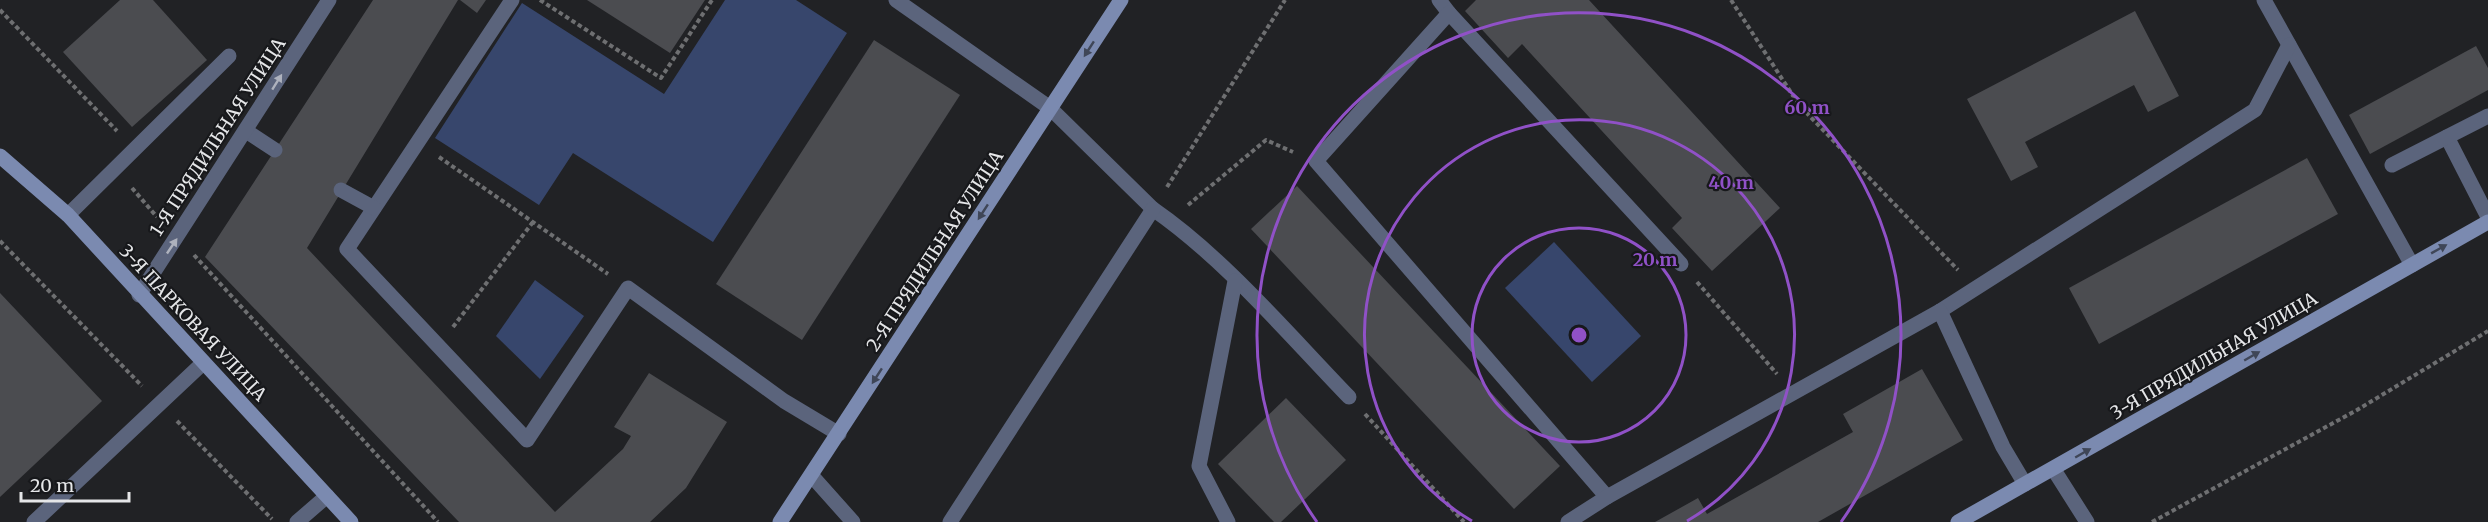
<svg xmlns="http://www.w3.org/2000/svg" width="2488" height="522" font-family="Merriweather,serif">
<rect width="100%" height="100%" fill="#212225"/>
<g fill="#37466c">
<polygon points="725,0 796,0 847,33 713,242 573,153 539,205 435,138 522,3 664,94"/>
<polygon points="1554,242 1641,336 1592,382 1505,288"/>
<polygon points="535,280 584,316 540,379 496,336"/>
</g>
<g fill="#4b4c50">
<polygon points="120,0 153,0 207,60 132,127 63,52"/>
<polygon points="373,0 458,0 307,248 555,512 623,449 631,436 614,427 649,373 727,422 686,488 650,522 459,522 205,257"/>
<polygon points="460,0 486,0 477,13"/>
<polygon points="587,0 705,0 670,53"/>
<polygon points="1476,0 1589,0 1780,208 1712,271 1672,228 1682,218 1522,44 1508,58 1465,11"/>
<polygon points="2135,11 2179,96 2148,112 2134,85 2025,142 2038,167 2011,181 1967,99"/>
<polygon points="874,40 960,95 802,340 716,284"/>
<polygon points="2476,46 2488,68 2488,90 2370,154 2349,115"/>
<polygon points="2307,158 2338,214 2099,344 2069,288"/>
<polygon points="1297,186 1560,466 1514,509 1251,229"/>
<polygon points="0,293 102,401 0,497"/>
<polygon points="1922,369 1963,440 1818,522 1655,522 1698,498 1707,514 1853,432 1843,414"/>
<polygon points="1286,398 1346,460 1281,522 1274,522 1218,464"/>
</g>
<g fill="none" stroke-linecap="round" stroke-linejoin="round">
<g stroke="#6e6f71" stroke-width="4" stroke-dasharray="4.5 3" stroke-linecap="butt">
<polyline points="540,0 661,78 712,0"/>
<polyline points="1731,0 1799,105 1958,270"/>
<polyline points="0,10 117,131"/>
<polyline points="439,157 608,274"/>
<polyline points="1167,187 1285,0"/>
<polyline points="132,188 157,217"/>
<polyline points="1188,205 1266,140 1293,152"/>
<polyline points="0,241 142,386"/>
<polyline points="194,255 438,522"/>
<polyline points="1697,282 1777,374"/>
<polyline points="453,327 533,222"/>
<polyline points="1365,414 1464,522"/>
<polyline points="177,421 272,519"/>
<polyline points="2152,522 2357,410 2488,331"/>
</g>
<g stroke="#5b647c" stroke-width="15">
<polyline points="512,0 347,249 527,440 628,288 784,401 839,434"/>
<path d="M896,0L1050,108L1153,209C1224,258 1289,335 1349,397"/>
<polyline points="1439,0 1449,13"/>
<polyline points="2264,0 2412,265"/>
<polyline points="246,131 275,150"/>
<polyline points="2447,137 2488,217"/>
<polyline points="2392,165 2488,116"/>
<polyline points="341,190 374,208"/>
<polyline points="68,215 229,56"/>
<polyline points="1940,311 2255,110 2289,45"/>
<polyline points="2054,470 2087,522"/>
<polyline points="812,476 853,522"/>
<polyline points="1607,497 1316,161 1449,13 1681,264"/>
<polyline points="34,522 203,363"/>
<polyline points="297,522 327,496"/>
<polyline points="950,522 1153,209"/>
<polyline points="1228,522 1199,466 1235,281"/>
<polyline points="1568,522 1607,497 1940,311 2003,447 2025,484"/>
</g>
<polyline stroke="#5b647c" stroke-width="15" points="139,295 329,0"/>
<g stroke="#7b8ab0" stroke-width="15">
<polyline points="0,156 68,215 351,522"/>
<polyline points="780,522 1121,0"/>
<polyline points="1958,522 2488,222"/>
</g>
</g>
<defs><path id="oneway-solid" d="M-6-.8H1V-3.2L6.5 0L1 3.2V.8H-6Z" transform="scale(1.5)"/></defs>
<g fill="#3f4657">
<use href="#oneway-solid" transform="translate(1089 49) rotate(123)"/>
<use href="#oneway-solid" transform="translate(983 212) rotate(123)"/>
<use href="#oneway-solid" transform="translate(2439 249) rotate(-29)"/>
<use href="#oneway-solid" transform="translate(2252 356) rotate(-30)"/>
<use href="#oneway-solid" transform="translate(877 376) rotate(123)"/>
<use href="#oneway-solid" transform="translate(2083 453) rotate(-30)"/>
</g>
<g fill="#aeb2bd">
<use href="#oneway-solid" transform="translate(277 82) rotate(-58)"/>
<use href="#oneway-solid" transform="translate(172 246) rotate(-56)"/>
</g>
<g fill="none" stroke="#9051c7" stroke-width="3">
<circle cx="1579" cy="335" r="107"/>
<path d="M1472 521A215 215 0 1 1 1687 521"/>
<path d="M1317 522A322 322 0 1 1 1841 522"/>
</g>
<g text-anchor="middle" stroke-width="4.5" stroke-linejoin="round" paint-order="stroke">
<g font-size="18" fill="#e5e6e8" stroke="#17181b">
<text transform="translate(218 137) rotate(-57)" y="6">1-Я ПРЯДИЛЬНАЯ УЛИЦА</text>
<text transform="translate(935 251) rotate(-57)" y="6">2-Я ПРЯДИЛЬНАЯ УЛИЦА</text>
<text transform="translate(193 323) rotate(47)" y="6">3-Я ПАРКОВАЯ УЛИЦА</text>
<text transform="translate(2214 356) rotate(-30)" y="6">3-Я ПРЯДИЛЬНАЯ УЛИЦА</text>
</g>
</g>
<circle cx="1579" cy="335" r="9" fill="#9051c7" stroke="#17181b" stroke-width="3"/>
<g font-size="18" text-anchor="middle" font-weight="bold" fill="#9051c7" stroke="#17181b" stroke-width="4.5" stroke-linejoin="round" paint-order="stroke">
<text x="1807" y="114">60 m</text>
<text x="1731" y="189">40 m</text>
<text x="1655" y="266">20 m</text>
</g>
<path d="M21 492v9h108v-9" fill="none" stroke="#e5e6e8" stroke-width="3"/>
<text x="30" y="492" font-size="18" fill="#e5e6e8" stroke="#17181b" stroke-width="4.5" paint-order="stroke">20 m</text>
</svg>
